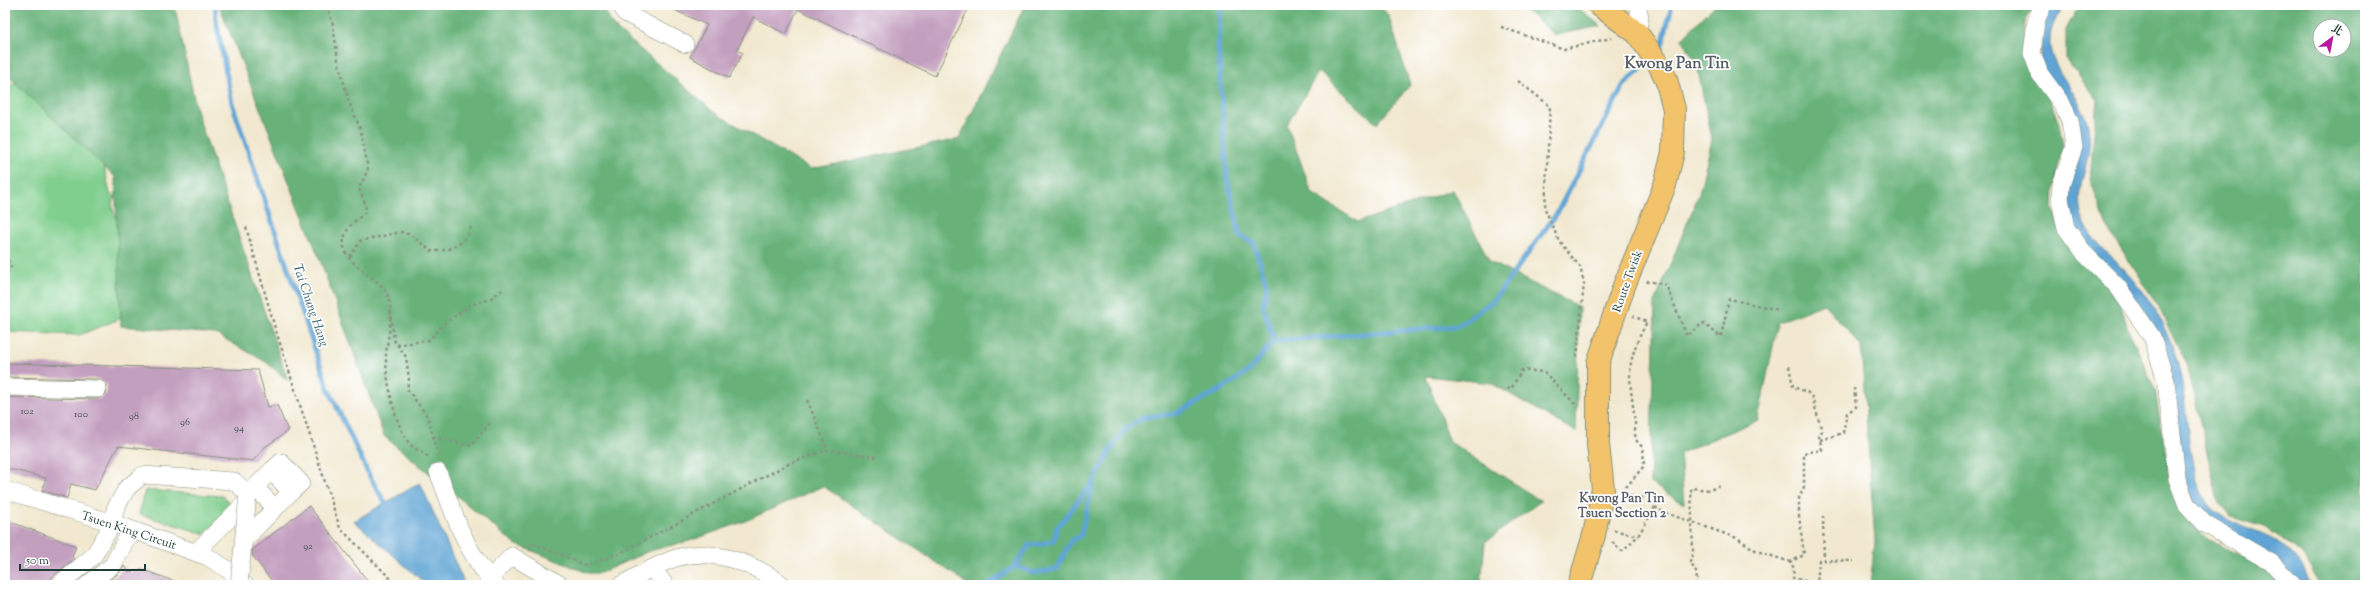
<svg xmlns="http://www.w3.org/2000/svg" width="2370" height="590" font-family="'Sorts Mill Goudy','Noto Serif TC',serif">
<rect width="100%" height="100%" fill="#fff"/>
<filter id="ink" filterUnits="userSpaceOnUse"><feTurbulence type="fractalNoise" baseFrequency=".025" numOctaves="2"/><feDisplacementMap in="SourceGraphic" scale="8" xChannelSelector="R" yChannelSelector="G"/><feConvolveMatrix kernelMatrix="1 2 1 2 8 2 1 2 1" color-interpolation-filters="sRGB"/></filter>
<filter id="wash" filterUnits="userSpaceOnUse"><feTurbulence type="fractalNoise" baseFrequency=".012" numOctaves="4" result="noise"/><feDisplacementMap in="SourceGraphic" scale="16" xChannelSelector="R" yChannelSelector="G"/><feGaussianBlur stdDeviation="0.9" result="paint"/><feColorMatrix in="noise" values="0 0 0 0 0 0 0 0 0 0 0 0 0 0 0 0 0 1.4 0 .05"/><feComposite in="paint" operator="in"/></filter>
<g filter="url(#wash)">
<rect width="100%" height="100%" fill="#f1e8cf"/>
<g fill="#81cf8f" stroke="#508662">
<polygon points="36,81 98,138 110,194 115,197 112,203 115,216 145,276 127,316 79,335 5,332 5,85"/>
<polygon points="145,490 223,496 232,506 205,534 139,514"/>
</g>
<g fill="#68b27a" stroke="#447857" fill-rule="evenodd">
<polygon points="5,5 170,5 176,12 197,113 288,381 266,362 216,334 121,326 115,177 5,73"/>
<polygon points="219,5 602,5 613,26 715,113 811,169 959,139 1025,5 1380,5 1389,17 1410,85 1377,124 1319,71 1287,125 1312,193 1358,222 1453,190 1490,262 1579,307 1576,432 1491,383 1426,376 1450,442 1541,501 1485,542 1481,585 966,585 964,581 823,486 743,522 689,541 649,551 600,573 588,573 515,544 384,436 320,260"/>
<polygon points="1519,5 1574,5 1601,26 1555,35"/>
<polygon points="1715,5 2035,5 2025,21 2025,52 2051,102 2059,124 2063,145 2054,187 2053,209 2060,231 2118,296 2127,326 2155,390 2173,497 2186,518 2205,538 2253,561 2274,575 2278,585 1870,585 1875,541 1861,346 1824,304 1778,322 1758,420 1680,453 1684,504 1650,483 1655,302 1699,194 1712,139 1696,61 1681,39"/>
<path d="M2079,5H2365V585H2321L2302,553L2264,527L2231,517L2218,501L2188,368L2158,306L2106,225L2090,178L2097,100L2066,59V30ZM2320,26H2344V50H2320Z"/>
</g>
<g fill="#5fa4d4" stroke="#3f7084">
<path d="M2049,5H2065C2024,58 2078,79 2088,126C2096,165 2067,189 2086,226C2095,245 2113,258 2127,272C2149,296 2165,324 2175,355C2190,397 2184,464 2205,499C2223,528 2265,529 2289,550C2300,560 2306,572 2311,585H2297L2213,524L2188,494L2164,360L2073,230L2066,196L2077,155L2040,59L2045,12Z"/>
<polygon points="420,483 423,489 465,585 427,585 354,521"/>
</g>
<g fill="none" stroke-linecap="round" stroke-linejoin="round">
<g stroke="#5fa4d4" stroke-width="5">
<polyline points="215,5 216,20 232,103 328,388 368,473 388,508"/>
<polyline points="1220,5 1218,43 1227,178 1240,236 1254,243 1267,286 1263,306 1274,341"/>
<polyline points="1657,53 1661,50 1672,5"/>
<polyline points="1015,566 1029,545 1042,544 1054,540 1056,529 1091,485"/>
<polyline points="988,585 1015,566 1034,573 1057,569 1070,542 1081,535 1093,483 1110,451 1125,429 1144,417 1175,414 1219,391 1249,371 1274,341 1458,326 1494,300 1557,213 1623,86 1650,60"/>
</g>
</g>
<g id="blocks">
<g fill="#c39fbf">
<polygon points="664,5 970,5 935,76 798,9 786,34 753,17 737,50 743,53 729,78 690,57 707,25"/>
<polygon points="6,363 258,370 268,407 277,405 288,431 265,447 253,461 118,446 95,490 71,484 67,498 42,490 46,478 5,468 5,397 98,399 106,394 107,385 98,379 5,377"/>
<polygon points="309,506 371,585 275,585 252,555 252,550"/>
<polygon points="5,520 76,546 72,557 74,559 52,577 49,585 5,585"/>
<polygon points="124,566 129,572 141,569 179,583 178,585 103,585 119,573"/>
</g>
</g>
</g>
<g filter="url(#ink)">
<use href="#blocks" fill-opacity="0" stroke="#889282" stroke-width="1"/>
<g fill="none" stroke-linecap="round" stroke-linejoin="round">
<g stroke="#889282" stroke-width="18">
<g id="minor">
<polyline points="621,5 625,13 685,44"/>
<polyline points="1637,5 1640,17 1637,33"/>
<polyline points="2043,5 2036,21 2032,53 2040,74 2062,104 2070,121 2074,147 2061,185 2060,199 2066,228 2085,254 2118,287 2152,337 2166,381 2177,479 2187,505 2205,524 2272,563 2293,585"/>
<polyline points="5,387 98,389"/>
<path d="M438,472C453,511 466,555 496,585"/>
<polyline points="5,490 113,523 208,557 230,571 245,585"/>
<polyline points="196,552 254,494"/>
<polyline points="653,568 665,585"/>
<polyline points="490,578 512,556 561,585"/>
<polyline points="59,585 94,555 113,523 115,509 127,488 143,475"/>
<polyline points="87,585 113,565 131,530"/>
<path d="M621,585C639,575 657,564 676,558C712,547 755,564 783,585"/>
</g>
</g>
<g stroke="#889282" stroke-width="24">
<polyline id="major" points="1579,585 1594,535 1603,489 1598,445 1598,363 1624,286 1665,185 1673,152 1674,109 1666,79 1660,66 1637,33 1599,5"/>
</g>
<g stroke="#889282" stroke-width="2.5" stroke-dasharray="3 3" stroke-linecap="butt">
<path d="M327,5L333,25L338,60L349,102L361,131L368,169L359,189L366,205L365,212C360,218 352,222 348,229C328,263 383,274 389,299C393,315 388,337 386,354C385,375 395,431 412,446C418,451 424,452 429,458"/>
<polyline points="1501,27 1564,49 1611,38"/>
<polyline points="1518,81 1550,106 1545,209 1559,241 1580,267 1584,283 1577,356 1580,358"/>
<polyline points="246,227 275,328 340,528 397,585"/>
<polyline points="5,255 11,266 5,278"/>
<path d="M350,257L360,241L401,232L411,235L431,251C448,252 467,244 471,226"/>
<polyline points="1647,283 1648,281 1666,285 1687,336 1703,323 1721,337 1729,299 1779,310"/>
<polyline points="390,310 394,340 406,357 409,379 407,389 428,417 438,456"/>
<polyline points="397,345 429,340 446,322 470,305 488,300 502,290"/>
<polyline points="1789,366 1793,387 1807,392 1812,397 1822,431 1819,436 1822,450 1804,453 1804,487 1799,498 1799,516 1804,555 1790,562 1794,568 1793,578 1817,584 1819,560 1854,561"/>
<polyline points="1507,388 1511,389 1522,370 1544,372 1578,407"/>
<polyline points="807,400 828,450"/>
<polyline points="433,437 471,446 490,423"/>
<polyline points="1820,440 1843,433 1847,413 1856,407 1854,388"/>
<path d="M1622,492L1644,466L1643,447C1632,440 1636,433 1635,423C1630,375 1623,367 1647,322L1633,316"/>
<polyline points="1655,507 1663,512 1737,538 1757,551 1790,562"/>
<polyline points="1823,516 1824,559"/>
<polyline points="1614,530 1638,536"/>
<polyline points="1612,542 1622,551 1638,536 1655,507 1653,499 1645,494 1641,499 1621,493"/>
<polyline points="528,546 532,543 585,565 617,555 790,463 828,450 877,457"/>
<polyline points="1696,585 1697,574 1690,562 1693,553 1691,488 1709,490 1721,486"/>
</g>
<use href="#minor" stroke="#fff" stroke-width="17"/>
<use href="#major" stroke="#f2c36a" stroke-width="22"/>
<g stroke="#889282" stroke-width="18" stroke-linecap="butt">
<g id="minor-bridge">
<polyline points="271,471 281,462 301,483 291,492"/>
<polyline points="143,475 234,481 248,494 239,585"/>
<polyline points="255,487 275,508"/>
<polyline points="245,539 291,492 271,471 248,494"/>
</g>
</g>
<use href="#minor-bridge" stroke="#fff" stroke-width="17"/>
</g>
</g>
<g text-anchor="middle" stroke-width="3.5" stroke-linejoin="round" paint-order="stroke">
<g font-size="10" fill="#485657">
<text x="27" y="414">102</text>
<text x="81" y="417">100</text>
<text x="134" y="419">98</text>
<text x="185" y="425">96</text>
<text x="239" y="431">94</text>
<text x="308" y="549">92</text>
</g>
<g font-size="12" fill="#1f3d34" stroke="#fff">
<text transform="translate(1627 281) rotate(-70)" y="4">Route Twisk</text>
<text transform="translate(129 530) rotate(18)" y="4">Tsuen King Circuit</text>
</g>
<g font-size="13" font-style="italic" fill="#35616c" stroke="#fff">
<text transform="translate(312 305) rotate(71)" y="5">Tai Chung Hang</text>
</g>
<g font-size="13" font-weight="bold" fill="#585f65" stroke="#fff">
<text x="1622" y="502">Kwong Pan Tin<tspan x="1622" dy="15">Tsuen Section 2</tspan></text>
</g>
<g font-size="16" font-weight="bold" fill="#585f65" stroke="#fff">
<text x="1677" y="68">Kwong Pan Tin</text>
</g>
</g>
<rect width="2370" height="590" fill="none" stroke="#fff" stroke-width="20"/>
<g transform="translate(2332 38) rotate(32)"><circle r="19" fill="#ffffff" stroke="#a5b1ae"/>
<path d="M0-3L7 15L0 10L-7 15Z" fill="#b5179e"/>
<text y="-6" font-size="11" font-weight="bold" text-anchor="middle" fill="#1f3d34">北</text>
</g>
<path d="M20 564v6h125v-6" fill="none" stroke="#1f3d34" stroke-width="2"/>
<text x="26" y="564" font-size="12" fill="#1f3d34" stroke="#ffffff" stroke-width="3" paint-order="stroke">50 m</text>
</svg>
